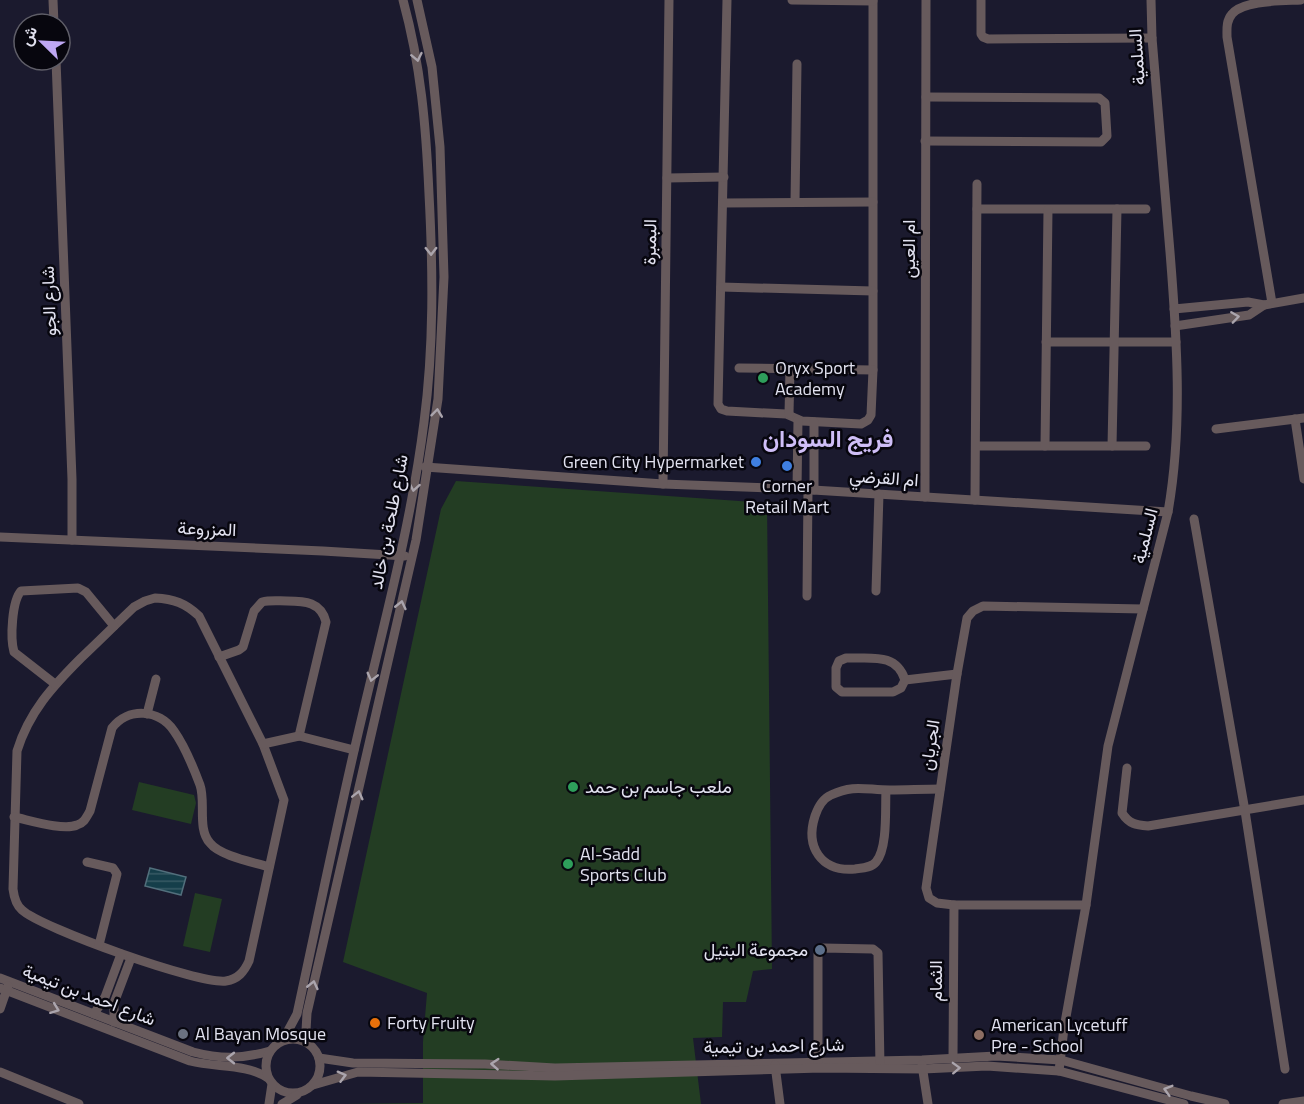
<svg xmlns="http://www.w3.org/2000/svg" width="1304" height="1104" font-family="'Titillium Web',Vazirmatn,sans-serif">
<defs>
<pattern id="water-rules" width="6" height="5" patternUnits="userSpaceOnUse" patternTransform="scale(1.5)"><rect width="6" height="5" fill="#153e4a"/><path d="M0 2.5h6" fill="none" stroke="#375a64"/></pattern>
</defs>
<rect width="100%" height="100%" fill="#1b1a2e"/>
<g fill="#233d23">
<polygon points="456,481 767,503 772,969 753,971 746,1002 723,1002 722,1037 693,1038 701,1104 344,1104 423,1103 423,1042 427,993 343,962 441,509"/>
<polygon points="139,782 194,795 196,803 191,824 132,810"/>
<polygon points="195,893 222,899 210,952 183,946"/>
</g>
<polygon fill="url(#water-rules)" stroke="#526f7c" stroke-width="1.5" points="150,868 186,877 181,895 145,886"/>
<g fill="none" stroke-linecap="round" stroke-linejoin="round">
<g stroke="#675a5c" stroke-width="9">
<polyline points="53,0 54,24"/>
<polyline points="727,0 718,404 721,409 727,411 786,414 802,421 861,424 868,420 871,415 873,370 873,0"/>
<polyline points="792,0 873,1"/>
<polyline points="981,0 981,34 983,37 988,39 1152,38"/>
<polyline points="56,60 72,479 72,540"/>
<polyline points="925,141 1101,142 1107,136 1105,103 1099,98 926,97"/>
<polyline points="667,178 724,177"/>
<polyline points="795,202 797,64"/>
<polyline points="723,203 873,202"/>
<polyline points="977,209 1146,209"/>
<polyline points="721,287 873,291"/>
<path d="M1272,303L1227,37C1227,29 1226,21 1232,14C1243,0 1284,1 1301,0"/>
<polyline points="1174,309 1248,302 1264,305 1304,298"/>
<polyline points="1175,326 1249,315 1264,305"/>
<polyline points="1046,342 1176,342"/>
<polyline points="739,368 873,370"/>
<polyline points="789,414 790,369"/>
<polyline points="1295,419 1304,479"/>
<polyline points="1216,429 1304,418"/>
<polyline points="976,446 1146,446"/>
<polyline points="1045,446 1048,210"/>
<polyline points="1112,446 1117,209"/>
<polyline points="425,467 663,484 797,489 1168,512"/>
<polyline points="663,484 669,0"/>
<polyline points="797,489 798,420"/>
<polyline points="814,490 814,422"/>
<polyline points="925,497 926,0"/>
<polyline points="975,500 977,184"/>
<polyline points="1194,519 1245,811 1285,1069"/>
<polyline points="0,537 323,551 405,556"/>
<polyline points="876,591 879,494"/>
<polyline points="807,596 808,490"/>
<path d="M155,598C174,599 185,603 199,616L263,744L284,800L249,961C244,972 238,979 226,981C200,985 41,928 22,910C16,905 14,897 13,889L17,751C29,712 52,687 81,658C99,641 116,624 134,607L145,601Z"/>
<path d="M219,657L239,650L243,647L254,611L262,602C270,600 278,601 287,601C305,601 321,602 326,622L299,736"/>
<path d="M846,658C870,659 896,652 905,680L901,688L893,692H842L836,687V668L839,661Z"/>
<polyline points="905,680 957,674"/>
<path d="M55,684L14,652C10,638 12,601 21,591L78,588L86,592L114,626"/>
<polyline points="147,714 156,679"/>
<polyline points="263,744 299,736 354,750"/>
<path d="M1127,768L1122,813C1129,824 1136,825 1148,826L1304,800"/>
<path d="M886,790C885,808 888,848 876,862C871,868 862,868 855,869C821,872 805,847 815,816C818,807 822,799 831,795C854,784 866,790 890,790C906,790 923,789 940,789"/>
<path d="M14,817C29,820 63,831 77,825C84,823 86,818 90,811L112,728C128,707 159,709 174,731C184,745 194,769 200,785C206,802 197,829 210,843C220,856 253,862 269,867"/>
<polyline points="87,862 113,868 117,874 99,945"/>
<polyline points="1086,905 954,905 937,903 929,898 926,888 957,674 967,618 973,611 983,606 1143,609"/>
<path d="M0,978L193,1052C220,1059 242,1059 270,1051"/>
<path d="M0,988L190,1061C216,1068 245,1063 268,1078"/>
<polyline points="0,1009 8,986"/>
<polyline points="94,1014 105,997 121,954"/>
<polyline points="114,1022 114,1003 131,958"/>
<circle cx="293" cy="1066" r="27"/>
<path d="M283,1040L297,1014C316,926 334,838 354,751C379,641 410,533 424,422C434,346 433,270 429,194C426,126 421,66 403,0"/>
<polyline points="308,1042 306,1031 307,1013 416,540 438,399 444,277 440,147 432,67 417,0"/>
<polyline points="319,1058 353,1063 485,1064 555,1068 922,1060 996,1056 1061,1060 1191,1096 1225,1104"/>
<polyline points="953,1058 954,905"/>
<polyline points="818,1061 818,954 820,950 823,948 873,949 878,953 880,1066"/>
<polyline points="775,1065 780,1104"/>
<polyline points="922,1065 928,1104"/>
<path d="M1059,1071L1064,1028L1086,905L1108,746L1168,512C1183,426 1177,339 1170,252C1164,181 1158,109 1152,38L1151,0"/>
<polyline points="0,1072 79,1104"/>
<polyline points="313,1085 358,1072 555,1076 821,1068 923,1069 987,1066 1059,1071 1184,1104"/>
<polyline points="269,1104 272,1084"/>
<polyline points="282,1104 297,1095"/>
<polyline points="1283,1104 1304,1101"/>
</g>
</g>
<defs><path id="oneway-chevron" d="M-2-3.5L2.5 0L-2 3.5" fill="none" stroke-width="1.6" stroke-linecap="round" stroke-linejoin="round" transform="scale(1.5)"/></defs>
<g stroke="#aba5ad">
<use href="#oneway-chevron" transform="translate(417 57) rotate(78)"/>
<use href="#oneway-chevron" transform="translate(431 251) rotate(89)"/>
<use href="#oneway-chevron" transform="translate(1235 317) rotate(-8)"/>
<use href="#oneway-chevron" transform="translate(437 413) rotate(-83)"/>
<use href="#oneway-chevron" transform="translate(414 487) rotate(100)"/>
<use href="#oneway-chevron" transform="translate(401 605) rotate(-77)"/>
<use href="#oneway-chevron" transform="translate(372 677) rotate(104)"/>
<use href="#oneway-chevron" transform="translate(358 795) rotate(-76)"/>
<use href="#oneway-chevron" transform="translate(313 985) rotate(-77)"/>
<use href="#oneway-chevron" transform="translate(55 1009) rotate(21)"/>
<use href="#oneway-chevron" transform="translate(231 1058) rotate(-180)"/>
<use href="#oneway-chevron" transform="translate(495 1064) rotate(-176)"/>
<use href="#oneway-chevron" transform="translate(956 1068) rotate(-2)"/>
<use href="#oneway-chevron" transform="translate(342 1076) rotate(-15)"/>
<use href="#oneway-chevron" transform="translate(1168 1090) rotate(-164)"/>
</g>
<g fill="#2e9e5b" stroke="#07060e" stroke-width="2">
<circle cx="763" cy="378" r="6"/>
<circle cx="573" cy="787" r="6"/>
<circle cx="568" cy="864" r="6"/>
</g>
<g fill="#3f7fe0" stroke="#07060e" stroke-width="2">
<circle cx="756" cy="462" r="6"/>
<circle cx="787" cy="466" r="6"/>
</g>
<circle fill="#5c6f8a" stroke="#07060e" stroke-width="2" cx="820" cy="950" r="6"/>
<circle fill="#e8710a" stroke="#07060e" stroke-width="2" cx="375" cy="1023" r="6"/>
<circle fill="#6b7280" stroke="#07060e" stroke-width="2" cx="183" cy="1034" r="6"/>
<circle fill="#8d6e63" stroke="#07060e" stroke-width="2" cx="979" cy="1035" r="6"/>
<g text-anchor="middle" stroke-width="5" stroke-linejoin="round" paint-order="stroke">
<g font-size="18" fill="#e2e2f0" stroke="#07060e">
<text transform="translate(1137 57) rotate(-94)" y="6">السلمية</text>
<text transform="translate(650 242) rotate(-89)" y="6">البمبرة</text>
<text transform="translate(909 249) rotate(-90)" y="6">ام العين</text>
<text transform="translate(49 301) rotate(-92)" y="6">شارع الجو</text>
<text transform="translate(884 478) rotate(4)" y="6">ام القرضي</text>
<text transform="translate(389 522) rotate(-79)" y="6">شارع طلحة بن خالد</text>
<text transform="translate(207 529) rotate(2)" y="6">المزروعة</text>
<text transform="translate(1145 536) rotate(-76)" y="6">السلمية</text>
<text transform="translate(930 745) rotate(-82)" y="6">الجريان</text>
<text transform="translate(936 981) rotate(-90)" y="6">الثمام</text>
<text transform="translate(89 995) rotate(21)" y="6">شارع احمد بن تيمية</text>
<text transform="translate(774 1046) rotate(-1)" y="6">شارع احمد بن تيمية</text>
</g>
<g font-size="18" fill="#e2e2f0" stroke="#07060e" text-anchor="start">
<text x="775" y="374">Oryx Sport<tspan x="775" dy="21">Academy</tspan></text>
<text x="744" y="468" text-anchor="end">Green City Hypermarket</text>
<text x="787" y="492" text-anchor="middle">Corner<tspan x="787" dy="21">Retail Mart</tspan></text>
<text x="585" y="793">ملعب جاسم بن حمد</text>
<text x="580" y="860">Al-Sadd<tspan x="580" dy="21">Sports Club</tspan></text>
<text x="808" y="956" text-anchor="end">مجموعة البتيل</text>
<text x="387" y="1029">Forty Fruity</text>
<text x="991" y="1031">American Lycetuff<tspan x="991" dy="21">Pre - School</tspan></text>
<text x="195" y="1040">Al Bayan Mosque</text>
</g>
<g font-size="24" font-weight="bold" fill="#cfbef7" stroke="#07060e">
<text x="828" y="447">فريج السودان</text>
</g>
</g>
<g transform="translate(42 42) rotate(294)"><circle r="28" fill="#07060e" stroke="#5f5e68" stroke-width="1.5"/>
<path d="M0-4.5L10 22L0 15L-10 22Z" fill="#bfa8f4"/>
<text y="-9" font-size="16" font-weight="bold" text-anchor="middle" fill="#e2e2f0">ش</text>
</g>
</svg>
